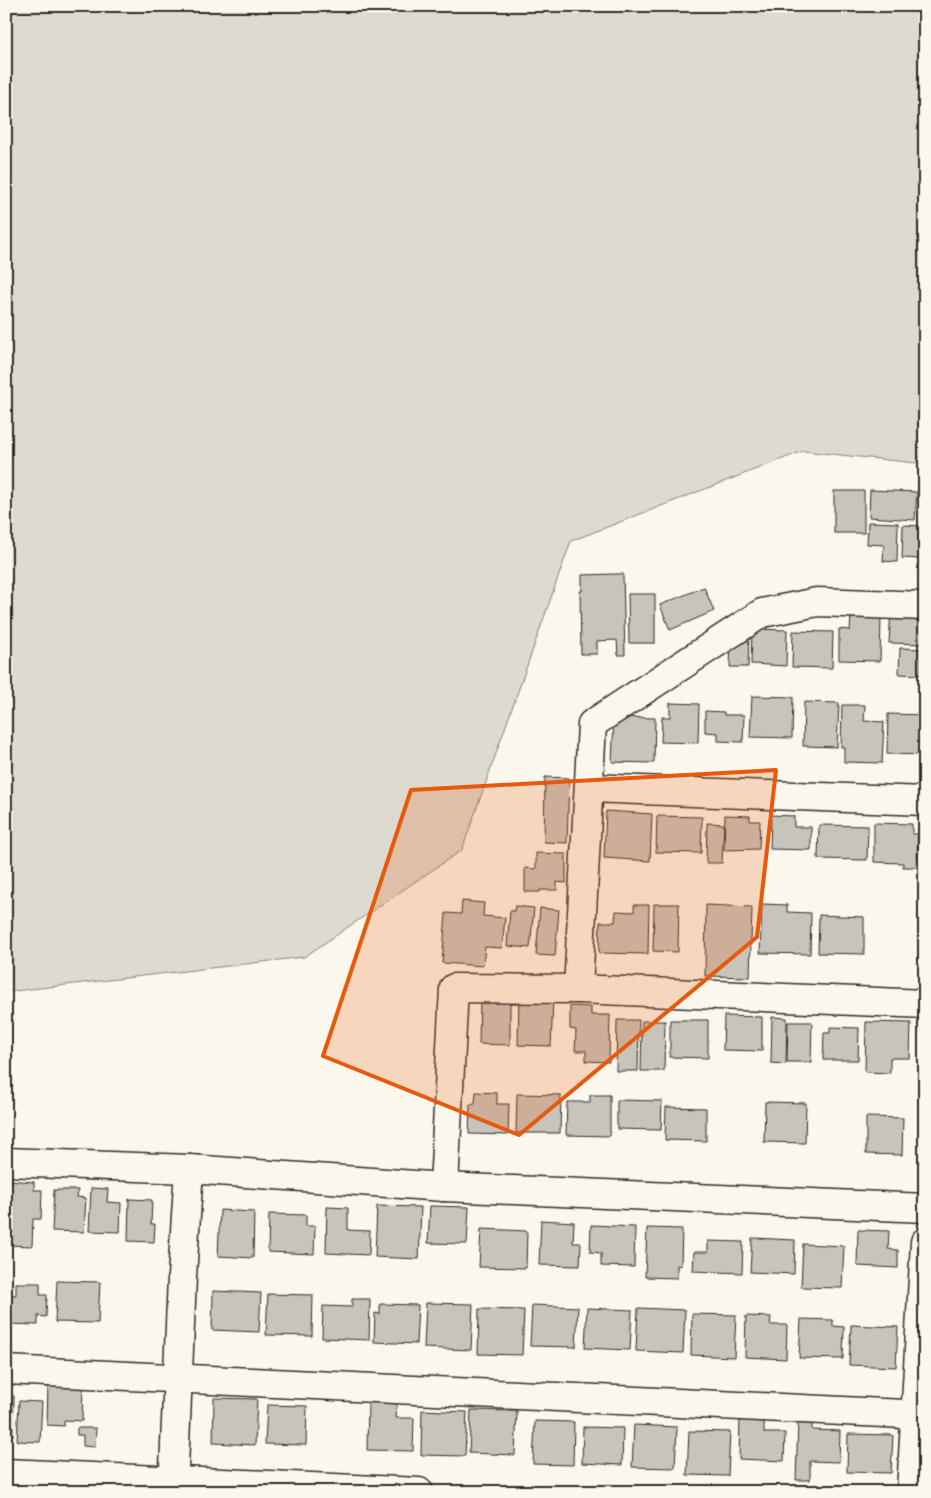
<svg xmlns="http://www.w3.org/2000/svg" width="931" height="1498" font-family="Pangolin,sans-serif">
<rect width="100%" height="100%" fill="#fbf7ec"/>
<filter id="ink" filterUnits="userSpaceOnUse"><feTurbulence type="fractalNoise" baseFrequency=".02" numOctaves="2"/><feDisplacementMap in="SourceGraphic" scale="10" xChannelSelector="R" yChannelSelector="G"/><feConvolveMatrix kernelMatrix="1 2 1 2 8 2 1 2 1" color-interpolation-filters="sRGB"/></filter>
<g filter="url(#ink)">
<polygon fill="#dddad0" stroke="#84827e" points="6,6 925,6 925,449 916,463 803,451 571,541 462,850 304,957 6,992"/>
<g fill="#c7c4bc" stroke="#2b2b2b">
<polygon points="870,490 917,492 915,520 869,517"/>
<rect x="834" y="491" width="30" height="42"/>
<polygon points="868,522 898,523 897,562 883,561 884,545 867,544"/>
<polygon points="903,525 921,526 920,534 925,534 925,565 919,565 920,559 902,558"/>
<polygon points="616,574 623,574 625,655 618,655 617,640 597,641 597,654 581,654 580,591 582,591 582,575"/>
<polygon points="704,587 714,611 670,630 660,605"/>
<polygon points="628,594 655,594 655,643 629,643"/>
<polygon points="891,609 922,610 921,644 889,643"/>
<polygon points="851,615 881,616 880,661 839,660 839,629 850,630"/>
<polygon points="752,629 787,630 786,666 751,664"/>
<polygon points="793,631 833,632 832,668 792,667"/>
<polygon points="749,635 748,667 730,667 731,641"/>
<polygon points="900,648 921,649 920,675 899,674"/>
<polygon points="752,696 793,697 792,738 750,737"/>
<polygon points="804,702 839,703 837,747 803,746"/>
<polygon points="670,703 699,704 698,743 661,742 662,717 670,717"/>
<polygon points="842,705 865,705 864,721 884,722 882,763 844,762 844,747 841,747"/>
<polygon points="705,711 724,712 724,715 744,715 743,742 718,741 718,733 705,732"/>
<polygon points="888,714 925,715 925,755 887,754"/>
<polygon points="614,717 655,718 654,763 612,762"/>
<polygon points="545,777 569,778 567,843 544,842"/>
<polygon points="606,811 652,814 650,861 604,858"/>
<polygon points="725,815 750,816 750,821 760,821 759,849 724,850"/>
<polygon points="771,815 794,816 794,827 811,827 811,850 770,849"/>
<polygon points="657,816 702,817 701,853 656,852"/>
<polygon points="707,823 724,824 722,863 706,863"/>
<polygon points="874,823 912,824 912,834 918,834 917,867 903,867 903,863 874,862"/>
<polygon points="819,825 868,826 867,860 818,859"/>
<polygon points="536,853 566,854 566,883 557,882 557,890 540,890 540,892 525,892 525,868 536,869"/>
<polygon points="462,901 484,903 483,916 505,918 502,948 485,947 483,966 442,963 446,913 461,914"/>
<polygon points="654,904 679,904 678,952 653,951"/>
<polygon points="762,904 787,905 787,912 811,913 810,954 760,953"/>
<polygon points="634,905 649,905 648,954 599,953 600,922 615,922 616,911 634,912"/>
<polygon points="706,905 752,907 750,977 705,976"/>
<polygon points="515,906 534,908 530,948 507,946 510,911 514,911"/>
<polygon points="540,908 559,910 555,956 536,955"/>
<polygon points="819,915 864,917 864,954 818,953"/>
<polygon points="519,998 553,999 551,1046 518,1045"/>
<polygon points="480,999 510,1000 510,1045 479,1044"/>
<polygon points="570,1006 591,1007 591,1015 610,1015 609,1062 586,1061 586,1051 575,1051 576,1030 570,1029"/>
<polygon points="724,1016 762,1017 762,1051 723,1050"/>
<polygon points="772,1017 787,1018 786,1064 771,1063"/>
<polygon points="617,1020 639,1020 638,1071 616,1071"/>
<polygon points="670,1020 708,1020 708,1058 670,1057"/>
<polygon points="642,1021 665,1021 664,1071 641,1071"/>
<polygon points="788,1022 812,1022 811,1062 787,1062"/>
<polygon points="866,1022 911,1023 910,1058 890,1058 890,1073 865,1072"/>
<polygon points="830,1027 859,1028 858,1060 823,1060 824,1033 830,1033"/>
<polygon points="476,1092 497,1093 497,1104 509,1104 508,1135 469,1134 470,1104 475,1104"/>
<polygon points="517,1094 561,1095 560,1133 516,1133"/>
<polygon points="590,1095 610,1095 610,1136 566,1135 567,1102 590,1102"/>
<polygon points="617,1100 662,1101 661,1130 617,1129"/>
<polygon points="765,1102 806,1103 805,1143 764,1142"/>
<polygon points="666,1107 706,1108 706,1141 665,1140"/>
<polygon points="866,1117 903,1118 902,1155 866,1154"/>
<polygon points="7,1180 34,1182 34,1190 42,1190 41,1219 33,1219 32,1246 6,1245"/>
<polygon points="91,1188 108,1189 107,1202 121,1203 120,1232 89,1231"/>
<polygon points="54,1190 78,1190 77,1197 86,1198 84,1232 52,1231"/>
<polygon points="129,1199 152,1200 151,1224 155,1224 154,1242 128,1241"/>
<polygon points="377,1206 421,1207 419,1259 375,1257"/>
<polygon points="430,1206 469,1207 467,1244 428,1243"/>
<polygon points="327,1207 348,1208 348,1230 370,1231 369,1255 326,1253"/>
<polygon points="220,1210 254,1212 253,1258 218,1256"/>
<polygon points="269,1214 306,1215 306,1226 315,1226 314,1254 268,1252"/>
<polygon points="541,1220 574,1222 573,1243 581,1243 580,1266 539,1265"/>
<polygon points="591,1225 635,1227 634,1267 601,1266 601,1253 590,1252"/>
<polygon points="647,1228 682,1229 681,1266 677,1265 677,1278 645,1277"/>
<polygon points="481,1229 527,1231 526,1268 479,1267"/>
<polygon points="858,1230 889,1231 888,1249 898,1250 898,1268 857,1266"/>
<polygon points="752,1238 795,1240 794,1274 750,1272"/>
<polygon points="708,1241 743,1242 742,1273 693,1271 694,1252 708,1252"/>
<polygon points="803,1244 844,1246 842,1288 801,1287"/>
<polygon points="57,1281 100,1282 98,1323 55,1322"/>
<polygon points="16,1283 40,1283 40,1295 47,1295 46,1317 38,1316 38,1325 9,1324 9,1315 6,1315 6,1294 16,1295"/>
<polygon points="213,1291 261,1293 259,1332 212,1330"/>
<polygon points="268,1294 313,1295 312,1336 266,1335"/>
<polygon points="352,1299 370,1299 369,1340 322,1338 323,1306 352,1307"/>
<polygon points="426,1303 473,1304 471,1350 424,1348"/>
<polygon points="380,1304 418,1305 416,1344 374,1342 375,1313 380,1314"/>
<polygon points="532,1305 578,1307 576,1347 530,1346"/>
<polygon points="587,1308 632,1310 630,1350 585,1348"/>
<polygon points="638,1308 685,1310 683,1353 636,1351"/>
<polygon points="479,1309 524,1310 522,1355 478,1354"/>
<polygon points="692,1314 736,1315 734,1357 691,1355"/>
<polygon points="746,1316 771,1317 770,1325 787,1325 786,1359 745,1357"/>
<polygon points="801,1319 833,1320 833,1326 844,1327 843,1359 799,1358"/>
<polygon points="851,1325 898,1327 896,1367 849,1365"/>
<polygon points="48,1384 83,1385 82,1421 64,1420 64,1426 47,1425"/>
<polygon points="6,1395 14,1396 13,1435 6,1435"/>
<polygon points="214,1398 257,1399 255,1445 213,1443"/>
<polygon points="19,1401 42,1402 40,1442 17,1441"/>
<polygon points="368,1402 397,1403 396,1418 414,1418 413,1451 367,1450"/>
<polygon points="267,1405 307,1406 306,1445 265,1444"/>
<polygon points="422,1410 467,1412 465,1456 421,1455"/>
<polygon points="471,1410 517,1411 515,1455 469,1453"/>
<polygon points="740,1417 764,1418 764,1433 785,1433 784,1461 739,1459"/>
<polygon points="535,1421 574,1422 573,1465 533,1464"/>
<polygon points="798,1422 812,1422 812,1430 840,1431 839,1462 810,1461 810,1480 796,1480"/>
<polygon points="634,1425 677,1427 675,1468 632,1467"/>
<polygon points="583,1427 623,1428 622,1465 582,1463"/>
<polygon points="77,1428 96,1428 95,1447 83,1446 83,1435 77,1435"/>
<polygon points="689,1431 730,1432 728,1476 687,1475"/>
<polygon points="848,1434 893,1435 891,1473 847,1472"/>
</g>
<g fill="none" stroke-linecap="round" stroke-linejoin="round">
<g stroke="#2b2b2b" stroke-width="31">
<g id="minor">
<polyline points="589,788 925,801"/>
<polyline points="578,989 592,724 762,613 817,602 925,606"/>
<polyline points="6,1162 189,1169 444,1187 925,1208"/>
<polyline points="444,1187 454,988 578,989 925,1004"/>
<polyline points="6,1370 925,1415"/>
<polyline points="6,1473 419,1492"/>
<polyline points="173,1492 182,1277 189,1169"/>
<polyline points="911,1492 925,1242"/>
</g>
</g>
<use href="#minor" stroke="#fbf7ec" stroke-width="28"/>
</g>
</g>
<path fill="#e8590c" fill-opacity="0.2" stroke="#e8590c" stroke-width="4" stroke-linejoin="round" d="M776,770L757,937L519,1135L323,1056L411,790Z"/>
<rect width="931" height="1498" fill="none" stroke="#fbf7ec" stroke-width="25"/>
<rect x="12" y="12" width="906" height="1473" fill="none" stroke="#2b2b2b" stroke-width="2" filter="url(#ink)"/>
</svg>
